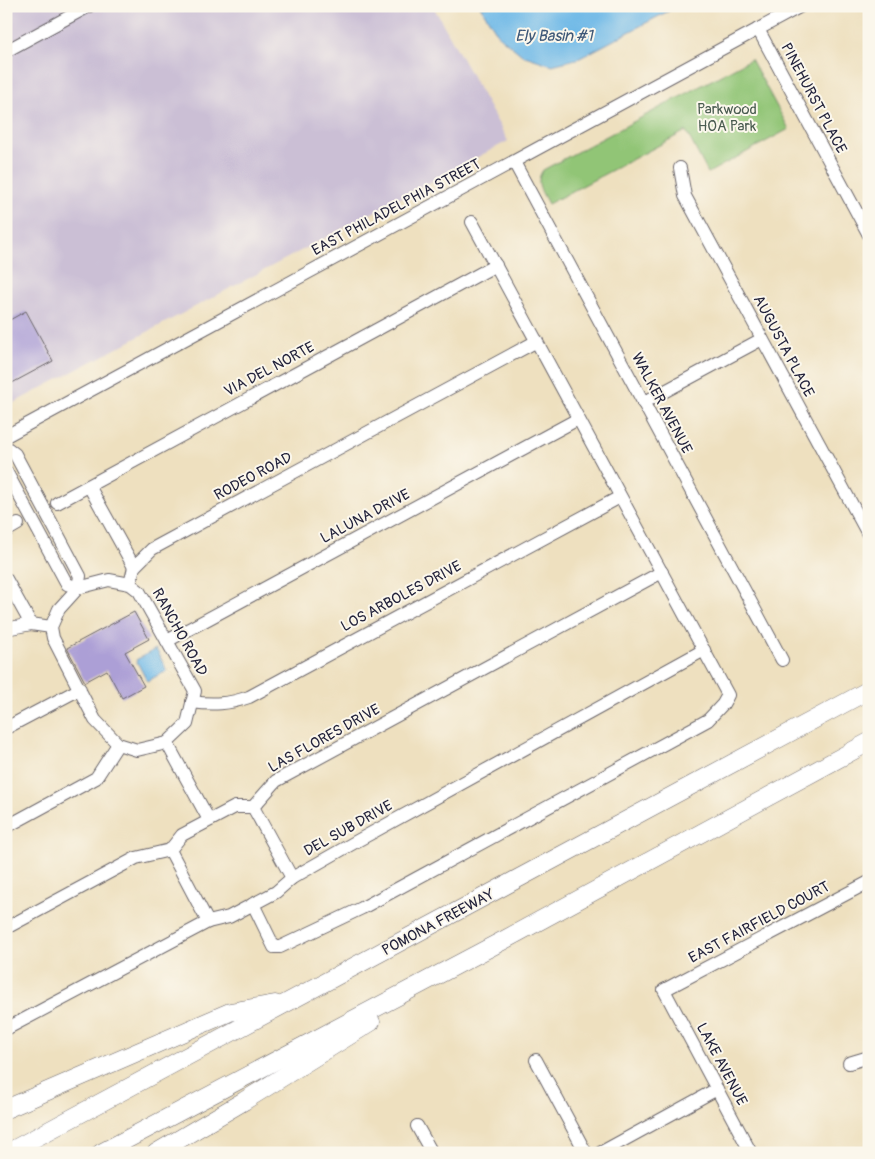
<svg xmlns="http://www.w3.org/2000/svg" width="875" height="1159" font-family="Pangolin,sans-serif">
<rect width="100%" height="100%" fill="#fbf7ec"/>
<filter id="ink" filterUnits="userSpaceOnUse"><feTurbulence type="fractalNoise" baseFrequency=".02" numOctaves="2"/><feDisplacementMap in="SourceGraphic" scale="10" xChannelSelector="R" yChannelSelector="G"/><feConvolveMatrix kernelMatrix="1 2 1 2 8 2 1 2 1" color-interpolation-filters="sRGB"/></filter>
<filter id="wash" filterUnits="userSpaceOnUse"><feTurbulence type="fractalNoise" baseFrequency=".0096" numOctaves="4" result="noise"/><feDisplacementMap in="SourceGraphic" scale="20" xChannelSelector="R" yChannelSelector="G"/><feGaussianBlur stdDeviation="1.12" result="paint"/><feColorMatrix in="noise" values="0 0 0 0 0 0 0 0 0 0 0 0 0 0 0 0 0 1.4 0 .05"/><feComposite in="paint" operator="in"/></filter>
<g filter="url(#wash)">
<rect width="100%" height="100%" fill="#eee0bf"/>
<polygon fill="#cbbfd5" points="6,6 433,6 508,141 6,407"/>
<path fill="#91c576" stroke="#5a7458" d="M751,59L789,129L708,173L686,131L548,204C542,192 534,183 543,170Z"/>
<g fill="#6fb9e7" stroke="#486e91">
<polygon points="480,6 678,6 580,58 552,65 522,55 499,36"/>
<polygon points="156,649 167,671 147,681 136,660"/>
</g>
<g id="blocks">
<g fill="#ac9fd6">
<polygon points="26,311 53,361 12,383 6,372 6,322"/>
<polygon points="134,612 149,639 125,652 144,686 122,698 107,670 85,682 67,648"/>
</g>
</g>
</g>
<g filter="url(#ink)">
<use href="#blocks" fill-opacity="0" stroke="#696469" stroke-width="1"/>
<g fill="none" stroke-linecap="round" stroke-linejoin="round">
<g stroke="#696469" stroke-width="14">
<g id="minor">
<polyline points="758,29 869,235"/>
<polyline points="6,51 89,6"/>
<polyline points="514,162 782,660"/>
<polyline points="680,168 685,196 869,536"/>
<polyline points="643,403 762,339"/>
<polyline points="6,436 801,6"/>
<polyline points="6,447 15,454 80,576 78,588 67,584 6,471"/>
<polyline points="89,486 134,567"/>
<polyline points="57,503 496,265"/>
<polyline points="6,531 18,524"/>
<polyline points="6,579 31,624"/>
<polygon points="109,580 130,584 139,591 195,691 187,724 167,743 137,750 118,744 95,720 53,638 51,627 59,609 78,588"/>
<polyline points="130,584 134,567 152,549 537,341"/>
<polyline points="6,629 31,624 51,627"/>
<polyline points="167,641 578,419"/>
<path d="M192,702C213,705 229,704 249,697L620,497"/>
<polyline points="6,728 80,689"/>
<polyline points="167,743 209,820"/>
<polyline points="253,807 292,878"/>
<polyline points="6,827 96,778 118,744"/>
<polyline points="170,850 208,922"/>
<polyline points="253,904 274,947 280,947 362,908 708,720 723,704 728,695 472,222"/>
<polyline points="6,928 136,858 170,850 182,835 235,807 253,807 276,781 662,572"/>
<polyline points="6,1029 208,922 229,917 276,892 292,878 357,841 704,650"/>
<polyline points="536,1060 586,1153"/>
<polyline points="849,1063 869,1057"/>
<polyline points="417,1126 432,1153"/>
<polyline points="600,1153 717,1089"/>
<polyline points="751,1153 664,990 869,882"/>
</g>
</g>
<g stroke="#696469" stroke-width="19">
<g id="highway">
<polyline points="6,1109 230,1012 275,1004"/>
<polyline points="7,1153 869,690"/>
<polyline points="101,1153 504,940 869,742"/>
<polyline points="156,1153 244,1101 371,1022"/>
</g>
</g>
<use href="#minor" stroke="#fff" stroke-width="12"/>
<use href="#highway" stroke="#fff" stroke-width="18"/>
</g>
</g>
<g text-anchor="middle" stroke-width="4" stroke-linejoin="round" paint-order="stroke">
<g font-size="15" fill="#22223b" stroke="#fbf7ec">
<text transform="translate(814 98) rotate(62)" y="5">PINEHURST PLACE</text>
<text transform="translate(396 207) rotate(-28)" y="5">EAST PHILADELPHIA STREET</text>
<text transform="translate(784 346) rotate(62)" y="5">AUGUSTA PLACE</text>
<text transform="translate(269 369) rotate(-28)" y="5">VIA DEL NORTE</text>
<text transform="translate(662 403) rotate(62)" y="5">WALKER AVENUE</text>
<text transform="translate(253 476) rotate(-28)" y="5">RODEO ROAD</text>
<text transform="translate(365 516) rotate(-28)" y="5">LALUNA DRIVE</text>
<text transform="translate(401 596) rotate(-28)" y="5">LOS ARBOLES DRIVE</text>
<text transform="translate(180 632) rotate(61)" y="5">RANCHO ROAD</text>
<text transform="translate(324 738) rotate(-29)" y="5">LAS FLORES DRIVE</text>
<text transform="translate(348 828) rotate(-29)" y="5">DEL SUB DRIVE</text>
<text transform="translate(438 922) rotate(-28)" y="5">POMONA FREEWAY</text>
<text transform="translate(759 922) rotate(-28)" y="5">EAST FAIRFIELD COURT</text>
<text transform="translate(722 1064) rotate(62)" y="5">LAKE AVENUE</text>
</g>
<g font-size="15" fill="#495b50" stroke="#fbf7ec">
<text x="727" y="114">Parkwood<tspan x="727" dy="17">HOA Park</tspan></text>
</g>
<g font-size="16" font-style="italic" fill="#3d5777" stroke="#fbf7ec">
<text x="554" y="41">Ely Basin #1</text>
</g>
</g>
<rect width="875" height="1159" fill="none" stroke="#fbf7ec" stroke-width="25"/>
</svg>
